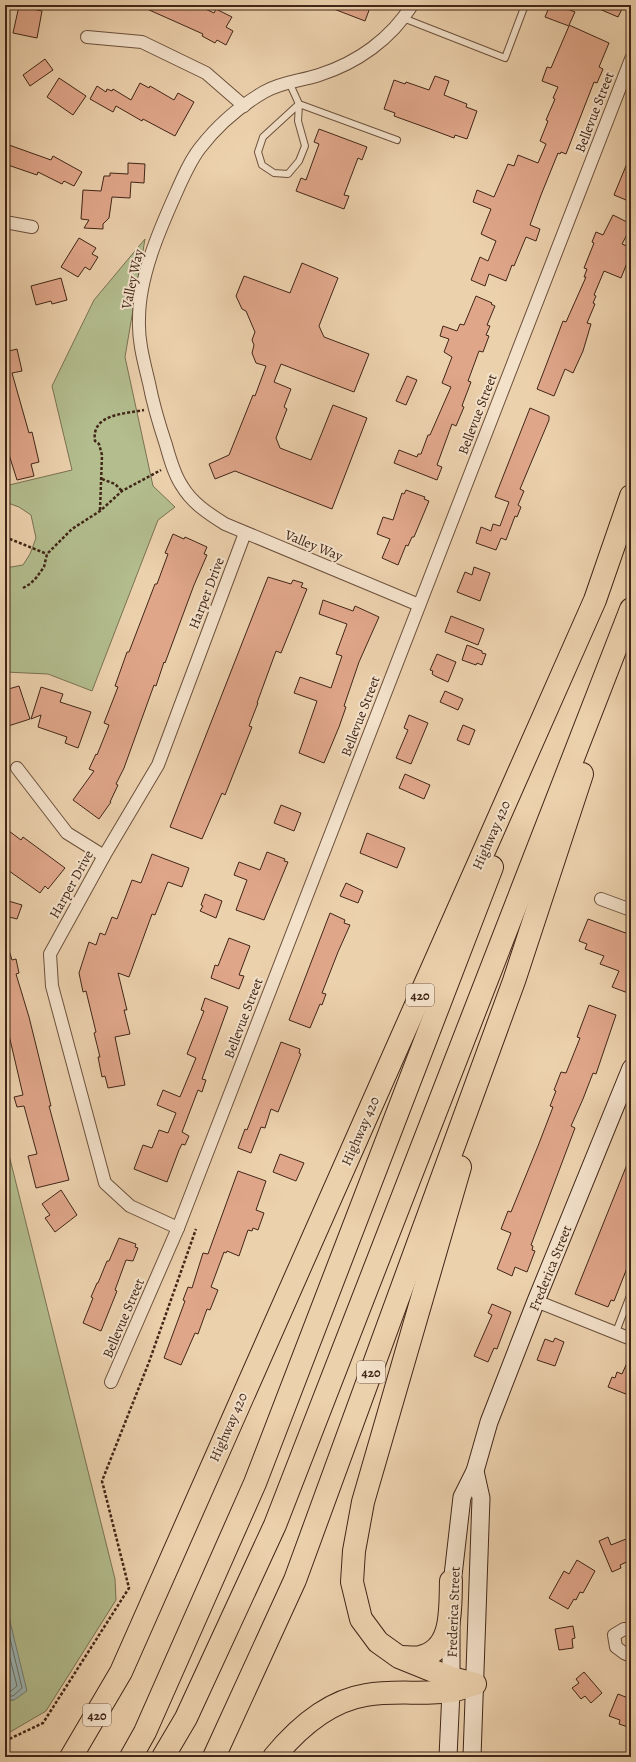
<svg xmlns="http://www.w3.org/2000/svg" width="636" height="1762" font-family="Alegreya,serif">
<rect width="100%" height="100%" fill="#ecd1ad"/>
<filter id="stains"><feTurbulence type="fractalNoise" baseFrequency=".005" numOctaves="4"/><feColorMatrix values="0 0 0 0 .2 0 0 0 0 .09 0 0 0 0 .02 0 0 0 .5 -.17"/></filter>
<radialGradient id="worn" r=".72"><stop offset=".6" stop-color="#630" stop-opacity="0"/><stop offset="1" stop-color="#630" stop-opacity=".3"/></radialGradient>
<g fill="#b3bd8e" stroke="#7a7252">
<polygon points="145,239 125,357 153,486 175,507 158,520 92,691 48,674 5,672 5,568 23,565 30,554 36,538 31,515 19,507 5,502 5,486 72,470 52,386 94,300"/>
<polygon points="5,1139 115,1579 116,1600 46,1711 5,1735 5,1700 14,1700 5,1604"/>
</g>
<polygon fill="#9bb5b2" stroke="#777c74" points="5,1601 27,1691 14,1700 5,1700"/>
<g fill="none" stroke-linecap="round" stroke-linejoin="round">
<g stroke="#6e6e64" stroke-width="1">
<polyline points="5,1618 22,1688 13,1696 5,1696"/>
<polyline points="5,1639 17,1686 11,1691 5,1691"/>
</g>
</g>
<g fill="#e0a68a" stroke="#412617">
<polygon points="138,5 197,5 214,13 216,9 232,17 226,27 233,31 226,45 217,40 215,43 202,36 203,34"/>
<polygon points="326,5 371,5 365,21 326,6"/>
<polygon points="550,5 558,5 575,12 569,25 609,43 599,67 603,69 597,83 594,82 566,154 561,152 560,154 558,153 541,195 530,225 540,229 536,241 526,237 514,266 512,265 506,281 489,274 485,286 471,280 480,257 488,261 496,241 481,234 491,209 473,202 477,190 494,197 508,164 514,166 518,155 538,163 546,144 540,141 548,121 546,120 555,99 553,98 558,87 542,81 547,67 551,68 569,26 545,17"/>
<polygon points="590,5 624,5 618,17"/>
<polygon points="19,6 42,11 37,38 13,33"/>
<polygon points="45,59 53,70 30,86 23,75"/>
<polygon points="435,76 449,81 444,95 467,104 466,107 477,111 467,139 455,135 454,138 430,129 394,116 395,113 384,109 394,80 405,84 406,82 429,90"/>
<polygon points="59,78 86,96 73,115 47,97"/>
<polygon points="140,83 149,88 150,86 174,100 178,93 194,102 175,136 143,119 142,121 116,106 113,112 90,99 97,86 106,92 107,89 112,91 113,89 131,100"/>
<polygon points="319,129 367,147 362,160 358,158 344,195 349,196 344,209 296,191 301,178 306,180 319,144 314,142"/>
<polygon points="9,145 51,160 53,156 82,172 74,186 64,181 62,184 38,172 37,175 5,164 5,154"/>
<polygon points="630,156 631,156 631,202 614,195"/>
<polygon points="128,163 145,164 144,183 131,182 130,198 112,197 109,218 103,224 103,229 84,228 89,220 81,219 83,190 101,191 104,176 110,176 110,173 128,174"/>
<polygon points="613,215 629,223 627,227 630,229 622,244 629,247 626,255 629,256 627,263 621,278 604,271 594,295 596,296 593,303 595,304 587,323 591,324 583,351 573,373 565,369 554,396 537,389 563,321 566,322 586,277 584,277 587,269 584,268 594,243 592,242 596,232 603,235"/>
<polygon points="79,238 96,248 92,254 98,257 90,270 85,267 78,277 61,267"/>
<polygon points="302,263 338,278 319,326 324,337 369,354 354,392 281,364 274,382 291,389 284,407 287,409 276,438 280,448 311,460 333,405 367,418 332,509 235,471 215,479 209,464 229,455 253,395 255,396 266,366 256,363 252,353 254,345 252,340 255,332 246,311 242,309 236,296 244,276 290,293"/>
<polygon points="61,278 67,300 52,304 51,301 36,305 31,286"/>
<polygon points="476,296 492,303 491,304 495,306 487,325 490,326 486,335 489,336 483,352 479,351 468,381 471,382 463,403 462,406 464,407 456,426 452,424 437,465 442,467 437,480 394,463 399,450 417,457 418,454 421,454 428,435 430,435 451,387 442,383 452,357 444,352 449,339 440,336 443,326 457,331 460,324 464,325"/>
<polygon points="17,349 22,371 12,373 29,433 32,432 39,462 31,464 34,476 17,480 5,442 5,437 7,436 5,427 5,352"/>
<polygon points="407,376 417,380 406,405 396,401"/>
<polygon points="530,408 549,416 549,420 520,489 524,491 518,505 521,507 517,517 515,516 506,540 501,538 496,550 476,543 481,527 491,531 493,524 500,526 509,502 495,497"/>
<polygon points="406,490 425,497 424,499 429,501 414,537 412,537 408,546 406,545 398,565 382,558 390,539 377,534 383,517 393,520 402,493 404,494"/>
<polygon points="173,534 184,539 185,537 207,547 204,554 207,555 194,585 165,663 164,662 156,686 154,685 124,768 116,784 118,785 110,802 111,802 99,819 73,800 94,771 89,769 96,754 97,755 109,725 104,723 118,687 115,686 127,652 129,652 155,584 157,584 168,554 165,553"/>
<polygon points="474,567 490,573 480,601 457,592 465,572 472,575"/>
<polygon points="268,577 291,584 293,580 303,583 301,587 307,589 281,653 276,651 257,703 258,703 249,726 252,727 225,795 222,793 202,839 170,827"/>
<polygon points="323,600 353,611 355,606 379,617 359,662 344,706 346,707 339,727 324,763 299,753 317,701 294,693 300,677 331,688 342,656 336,654 347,624 319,614"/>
<polygon points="451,616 484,629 478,645 445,632"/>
<polygon points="467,645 482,651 482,653 486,654 482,665 477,663 476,665 462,660"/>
<polygon points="437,654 456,662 448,682 435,676 432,674 433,671 430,670"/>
<polygon points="19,686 30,719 5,727 5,690"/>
<polygon points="41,687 63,694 60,702 91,712 78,748 65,743 67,737 38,727 41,715 31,719"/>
<polygon points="445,691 463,699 458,710 440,702"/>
<polygon points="409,715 428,723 411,764 396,758 408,730 404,728"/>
<polygon points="463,725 475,730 469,745 457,740"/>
<polygon points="405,774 430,785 424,799 399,788"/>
<polygon points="281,805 301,813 294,831 274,823"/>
<polygon points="5,828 21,840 23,837 65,868 48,889 45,886 40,893 5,868"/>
<polygon points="367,833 405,848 397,868 360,853"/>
<polygon points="267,852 285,859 284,861 288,862 264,920 236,910 247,880 234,875 239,862 260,870"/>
<polygon points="152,854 189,868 182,887 168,882 155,915 152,914 129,977 118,973 127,1010 124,1010 130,1034 115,1037 125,1085 108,1088 105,1076 102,1077 98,1057 100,1057 94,1033 96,1032 86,991 83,992 79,973 89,942 96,945 100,933 105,935 112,917 117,919 132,880 141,883"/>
<polygon points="346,883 363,891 358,903 340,896"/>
<polygon points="205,894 222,901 216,918 200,911 203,906 201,905"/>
<polygon points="5,900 22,905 17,919 5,916"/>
<polygon points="330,913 345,920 344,923 350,925 338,952 322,993 326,994 322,1005 320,1004 310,1028 289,1020"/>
<polygon points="588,919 631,935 631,985 628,993 612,987 619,971 600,964 604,956 585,949 587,944 579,941"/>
<polygon points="229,938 250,946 239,975 244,976 239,989 211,978 215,965 218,966"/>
<polygon points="8,947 12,960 16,959 19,973 16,974 29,1017 51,1106 49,1106 69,1180 36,1188 28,1156 37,1154 24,1106 17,1107 14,1097 23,1095 5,1018 5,948"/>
<polygon points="205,998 228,1007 202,1079 206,1080 202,1092 198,1090 182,1132 189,1136 185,1145 182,1144 179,1150 167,1182 134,1169 143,1145 152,1148 159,1130 168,1133 176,1113 157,1105 163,1090 180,1097 196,1058 187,1054 204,1011 201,1010"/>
<polygon points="589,1005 616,1015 596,1074 593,1073 583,1099 571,1126 575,1128 531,1245 533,1246 532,1250 535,1251 527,1272 515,1267 512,1276 497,1269 511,1233 501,1229 508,1211 511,1212 538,1146 553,1107 550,1106 556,1091 554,1090 561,1072 566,1073 580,1038 577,1037"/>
<polygon points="281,1042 300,1049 299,1053 301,1054 278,1112 271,1109 265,1128 261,1127 251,1153 238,1148 245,1129 247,1130"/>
<polygon points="280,1154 304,1163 296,1181 273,1172"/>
<polygon points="630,1157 631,1258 614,1301 611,1300 608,1307 575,1294"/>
<polygon points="238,1171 266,1181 256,1210 264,1213 258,1230 253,1228 252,1231 248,1230 239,1256 227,1251 226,1253 224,1252 211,1287 218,1290 210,1310 207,1309 198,1334 195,1333 181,1365 164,1358 185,1301 183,1300 188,1287 192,1288 203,1253 208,1254"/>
<polygon points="61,1190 77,1215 55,1232 45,1218 50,1215 42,1204"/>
<polygon points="119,1238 136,1244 135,1247 138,1248 133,1261 126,1260 115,1290 117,1291 101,1331 83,1323 93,1298 91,1297 97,1283 98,1283 107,1261 109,1261"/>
<polygon points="492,1304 511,1312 497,1349 494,1348 488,1362 474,1356 492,1315 488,1313"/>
<polygon points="555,1338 564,1342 555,1366 537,1360 545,1339 553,1342"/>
<polygon points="631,1354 631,1396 608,1387 612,1377 615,1378 617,1372 622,1374"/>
<polygon points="608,1537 611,1545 631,1537 631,1560 620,1565 621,1568 612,1572 599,1541"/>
<polygon points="577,1560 595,1571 583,1593 580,1592 576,1600 574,1599 568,1609 549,1598 564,1571 569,1574"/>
<polygon points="573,1626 575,1638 572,1639 573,1648 559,1650 555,1629"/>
<polygon points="584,1672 602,1693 591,1703 585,1696 581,1699 572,1688 579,1683 576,1679"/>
<polygon points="618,1694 628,1698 629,1694 631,1694 631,1728 619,1724 620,1720 609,1716"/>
</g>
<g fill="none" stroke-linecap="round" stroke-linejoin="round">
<g stroke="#6c513c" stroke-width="8">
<g id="lane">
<polyline points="403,18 505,58 525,5"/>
<polyline points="289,82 299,104 397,140"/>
<polygon points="299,104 298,121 305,146 299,161 288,174 274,173 262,165 258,152 263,137"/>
<polyline points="616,1332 631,1293"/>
</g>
</g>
<g stroke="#6c513c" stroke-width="14">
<g id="street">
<path d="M412,5C391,39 357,63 319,75C301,81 281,82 264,92C240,106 217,126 200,148C190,161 183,177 176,193C159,231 139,277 139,319C138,341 144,362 149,383C153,404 159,424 166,445C170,459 174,474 182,486C192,503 209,514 225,524L419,605"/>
<polyline points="87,37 142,42 206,73 244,106"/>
<polyline points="5,222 32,227"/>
<polyline points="17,768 67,833 104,856"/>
<polyline points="601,899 631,910"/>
<polyline points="178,1228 130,1206 105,1183 52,986 50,954 104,856 158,765 245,533"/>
<polyline points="536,1301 631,1339"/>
<polyline points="111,1382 178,1228 631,59"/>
<polyline points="631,1630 624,1629 614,1635 616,1647 624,1653 631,1656"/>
</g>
</g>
<g stroke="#412617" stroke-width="19">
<g id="secondary">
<polyline points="451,1593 462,1497 475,1471 489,1422 536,1301 631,1068"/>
<polyline points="448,1757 451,1691 451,1623"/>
<polyline points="472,1757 481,1498 475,1471"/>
</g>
</g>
<g stroke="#412617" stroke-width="24">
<g id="highway">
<polyline points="460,1167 363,1502 354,1551 352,1582 361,1619 378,1642 399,1657 451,1678 475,1684"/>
<path d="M401,1657C407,1657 414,1658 420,1657C454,1650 450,1608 451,1581"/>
<polyline points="71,1757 121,1672 595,600 631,496"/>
<polyline points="131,1757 145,1732 255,1483 492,867"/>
<polyline points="163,1757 186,1718 275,1525 631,609"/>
<polyline points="214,1757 295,1580 514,981 582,774"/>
<path d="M274,1757C297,1729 329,1701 366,1695C394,1690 423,1695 451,1691C458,1690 465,1687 472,1685"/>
</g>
</g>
<g stroke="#412617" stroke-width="2.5" stroke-dasharray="3 2" stroke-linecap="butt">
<polyline points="102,479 115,484 122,491"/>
<path d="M100,510L102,455L99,444L95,441C91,414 124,414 144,410"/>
<polyline points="5,537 47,554"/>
<polyline points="23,588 30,584 36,578 44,567 47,554 72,529 100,511 122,491 161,470"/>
<polyline points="5,1741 43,1723 129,1588 102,1481 149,1362 196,1229"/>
</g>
<use href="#lane" stroke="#f3e1ca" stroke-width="6"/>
<use href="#street" stroke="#f3e1ca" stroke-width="12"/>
<use href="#secondary" stroke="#f3e1ca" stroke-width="17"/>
<use href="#highway" stroke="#ecd1ad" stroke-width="22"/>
</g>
<g text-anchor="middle" stroke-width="4" stroke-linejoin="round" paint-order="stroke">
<g fill="#f3e1ca" stroke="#765e4d" stroke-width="1">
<rect x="406" y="984" width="28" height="22" rx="3"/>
<rect x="357" y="1361" width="28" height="22" rx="3"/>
<rect x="83" y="1704" width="28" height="22" rx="3"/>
</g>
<g font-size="13" font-weight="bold" fill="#412617">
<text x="420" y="1000">420</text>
<text x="371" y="1377">420</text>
<text x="97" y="1720">420</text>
</g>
<g font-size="14" fill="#412617" stroke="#f3e1ca">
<text transform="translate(594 112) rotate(-69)" y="5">Bellevue Street</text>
<text transform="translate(132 279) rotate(-78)" y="5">Valley Way</text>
<text transform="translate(477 414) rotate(-69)" y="5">Bellevue Street</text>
<text transform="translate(314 545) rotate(22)" y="5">Valley Way</text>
<text transform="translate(206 593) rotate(-69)" y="5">Harper Drive</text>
<text transform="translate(360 716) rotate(-69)" y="5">Bellevue Street</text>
<text transform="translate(491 835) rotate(-66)" y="5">Highway 420</text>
<text transform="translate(71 884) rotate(-61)" y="5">Harper Drive</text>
<text transform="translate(243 1018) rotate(-69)" y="5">Bellevue Street</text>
<text transform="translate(360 1131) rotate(-66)" y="5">Highway 420</text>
<text transform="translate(550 1268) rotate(-68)" y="5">Frederica Street</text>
<text transform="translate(123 1318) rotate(-67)" y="5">Bellevue Street</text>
<text transform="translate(228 1427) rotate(-66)" y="5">Highway 420</text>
<text transform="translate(453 1612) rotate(-88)" y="5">Frederica Street</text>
</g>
</g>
<rect width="636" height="1762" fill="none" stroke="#ecd1ad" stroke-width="20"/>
<rect x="6" y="6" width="624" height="1750" fill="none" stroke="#412617" stroke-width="2"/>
<rect x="10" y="10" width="616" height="1742" fill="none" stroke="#412617"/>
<rect width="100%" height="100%" filter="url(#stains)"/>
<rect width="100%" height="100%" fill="url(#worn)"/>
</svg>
